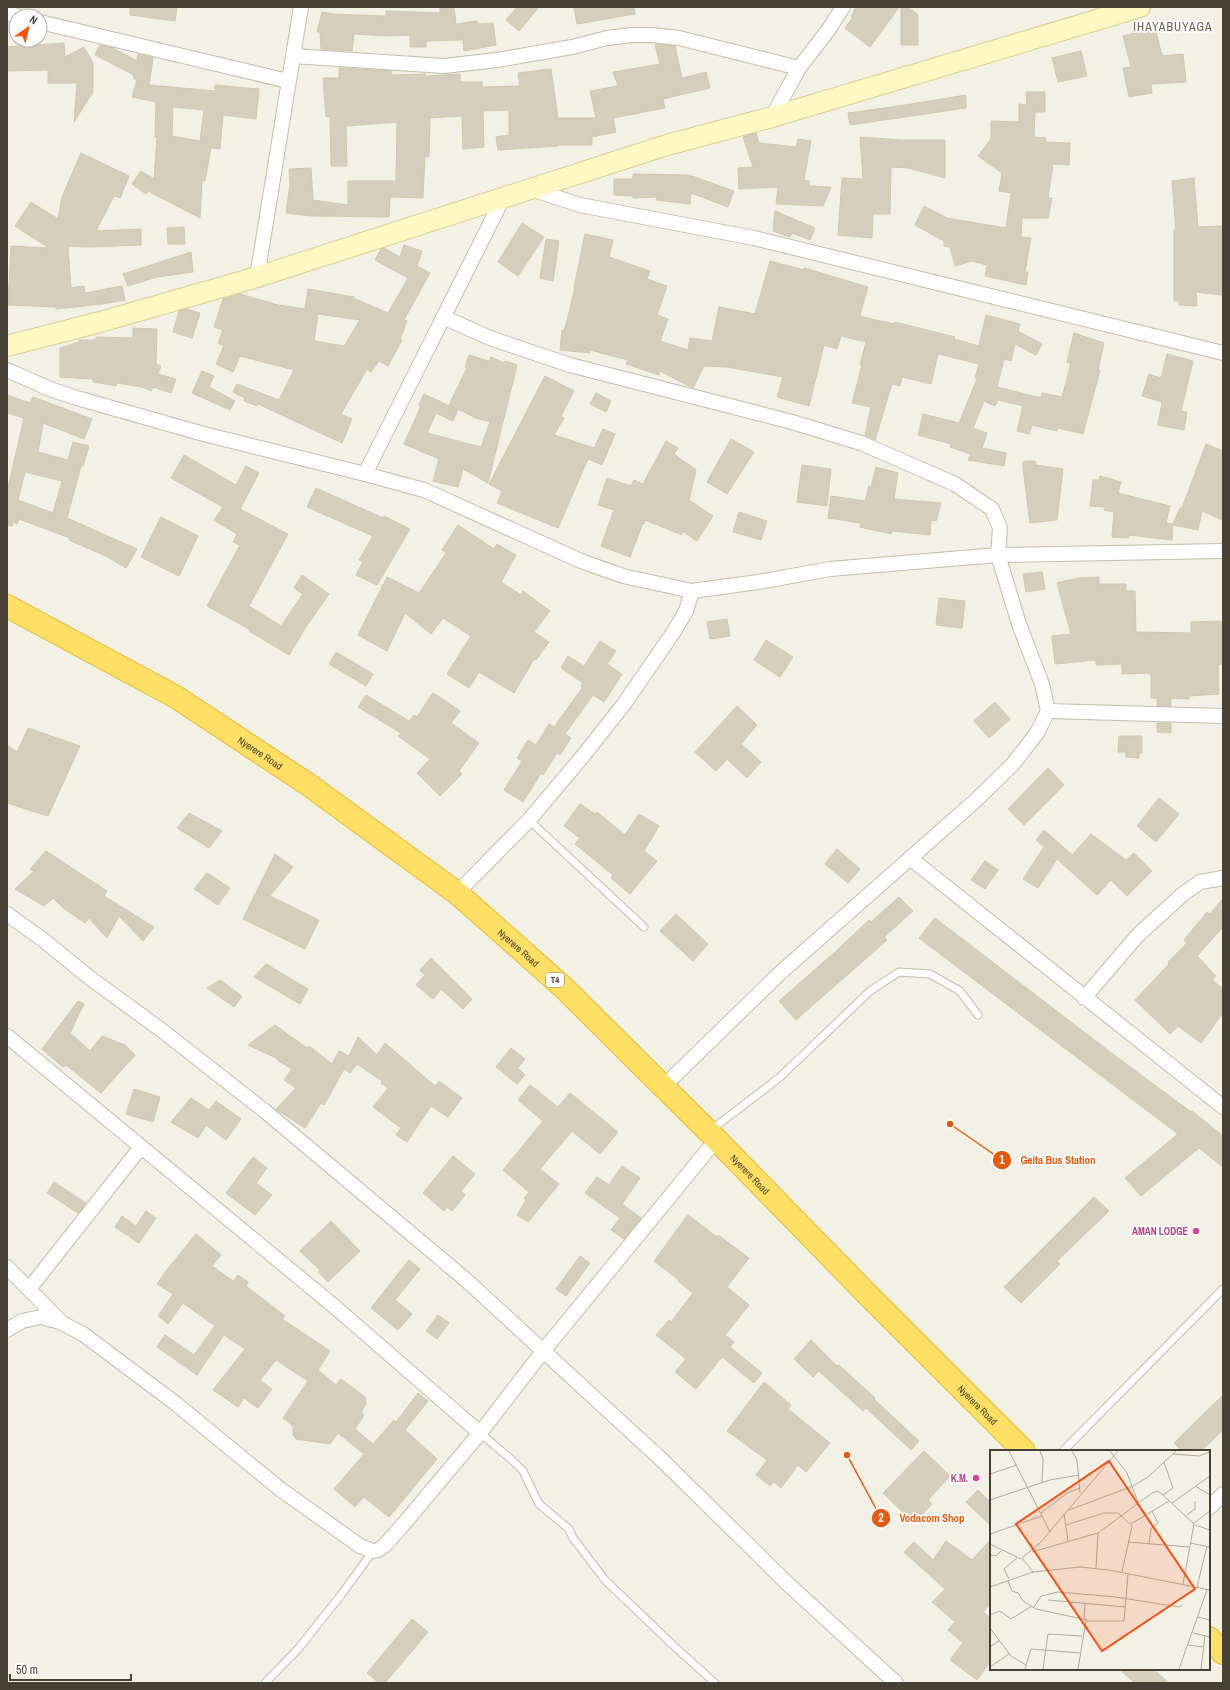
<svg xmlns="http://www.w3.org/2000/svg" width="1230" height="1690" font-family="'Archivo Narrow',sans-serif">
<rect width="100%" height="100%" fill="#f3f1e5"/>
<g fill="#d5ceba" stroke="#d0c7ad" fill-rule="evenodd">
<polygon points="130,7 177,7 175,21 130,15"/>
<polygon points="440,7 454,7 456,24 477,21 477,24 493,23 496,45 464,51 463,40 426,41 426,47 410,47 410,35 388,36 354,34 352,51 321,49 320,32 317,32 322,12 332,14 386,16 386,11 440,13"/>
<polygon points="517,7 539,7 519,31 506,20"/>
<polygon points="574,7 634,7 635,14 577,24"/>
<polygon points="856,7 899,7 870,47 845,28 853,17 851,16"/>
<polygon points="901,7 908,7 918,15 918,45 901,45"/>
<polygon points="1155,28 1162,56 1183,54 1186,82 1151,84 1152,93 1129,97 1123,68 1131,67 1123,36"/>
<polygon points="64,43 65,57 84,47 93,63 93,92 74,122 77,83 48,83 48,70 7,71 7,47"/>
<polygon points="659,44 675,46 682,78 706,72 710,88 663,99 665,108 613,118 616,132 592,137 592,145 558,145 558,146 498,150 496,137 509,135 509,110 483,111 484,147 463,149 462,116 430,118 429,157 425,156 423,198 390,197 389,217 312,216 286,213 290,184 289,169 311,168 313,200 348,205 348,181 396,181 397,122 346,126 347,166 331,166 330,116 326,117 323,78 339,78 339,68 391,71 391,75 425,74 425,76 460,74 460,82 482,82 482,87 520,86 518,73 551,69 558,118 596,118 590,91 618,86 613,72 660,64 655,45"/>
<path d="M100,45L113,48L137,61L138,54L153,58L149,85L215,91V85L259,89L256,119L223,115L220,149L211,148L205,181H202L200,218L148,191L146,194L132,184L141,171L154,179L157,137H155L156,102L132,97L137,79H134V75L95,55ZM173,107L204,110L200,141L172,136Z"/>
<polygon points="1081,51 1087,76 1058,82 1052,58"/>
<polygon points="1026,92 1045,92 1045,112 1035,112 1034,137 1046,138 1045,142 1070,143 1069,165 1053,164 1048,198 1052,198 1048,218 1022,218 1021,237 1031,238 1025,272 1028,272 1026,285 985,276 987,265 972,261 955,266 950,247 944,246 944,241 915,225 924,206 947,218 1006,228 1011,193 999,191 1002,173 978,156 991,139 991,121 1019,122 1019,104 1027,105"/>
<polygon points="966,95 966,108 850,125 848,113 899,106"/>
<polygon points="756,133 759,143 796,147 798,139 811,141 804,180 809,181 809,186 831,187 823,206 776,204 778,187 739,189 738,168 753,167 743,137"/>
<polygon points="860,137 902,140 945,140 945,178 908,168 891,167 890,214 873,214 872,238 838,235 842,178 863,179"/>
<polygon points="81,153 129,176 120,198 114,196 96,231 141,229 141,245 90,247 68,246 71,288 84,286 85,293 122,286 125,300 102,304 56,309 56,307 8,305 11,246 49,248 15,226 31,202 58,219 62,197"/>
<polygon points="633,174 689,175 734,191 728,207 691,193 690,204 656,200 657,197 633,198 633,196 614,195 614,179 633,179"/>
<polygon points="1194,178 1198,227 1223,226 1223,295 1196,292 1197,306 1179,305 1179,301 1174,301 1174,230 1176,230 1172,181"/>
<polygon points="775,211 815,228 810,240 792,233 790,237 773,231"/>
<polygon points="522,223 544,237 518,276 498,262"/>
<polygon points="184,227 185,244 168,244 167,228"/>
<polygon points="585,234 613,240 609,257 650,271 647,279 667,286 657,315 668,319 660,341 688,350 690,338 712,341 719,307 755,314 770,261 804,270 804,268 868,287 860,315 863,317 894,324 895,322 955,337 954,339 979,346 986,315 1020,324 1018,331 1042,344 1036,355 1015,344 1011,361 1004,359 997,387 1041,398 1042,393 1062,397 1071,363 1067,362 1074,333 1104,343 1098,370 1100,370 1083,434 1058,428 1057,431 1032,425 1029,434 1017,431 1023,406 998,400 995,406 984,401 973,428 987,433 982,448 1006,453 1004,466 968,460 971,454 950,447 951,444 918,435 923,414 959,423 977,379 975,378 979,364 938,354 931,384 902,377 900,386 892,384 875,440 865,435 871,407 852,403 862,365 860,365 866,342 841,336 837,349 824,345 809,406 777,397 783,377 727,367 704,366 693,388 660,371 659,375 626,364 628,360 590,350 590,353 560,350 562,330 564,330 567,321 575,287 574,287"/>
<polygon points="546,239 559,241 553,281 540,278"/>
<path d="M404,245L422,251L417,266L430,273L404,320L407,321L400,339L402,340L388,366L379,361L371,372L367,369L341,414L352,419L342,443L258,404L257,406L244,401L245,398L233,392L237,384L279,400L294,370L240,356L233,372L216,364L224,346L218,343L223,330L214,327L223,299L240,294L278,305L305,309L308,289L354,297L353,298L388,313L408,278L375,260L381,249L384,248L400,257ZM318,314L360,320L344,346L314,341Z"/>
<polygon points="191,252 193,272 157,277 128,286 123,274"/>
<polygon points="186,309 200,313 192,338 173,332 179,311"/>
<polygon points="133,328 157,329 156,364 161,366 158,374 176,379 171,393 153,387 151,391 142,387 117,383 116,386 93,382 93,379 60,377 60,348 79,342 79,340 96,340 96,337 133,338"/>
<polygon points="1167,354 1193,361 1181,411 1187,412 1184,430 1158,425 1162,402 1142,396 1149,374 1161,378"/>
<polygon points="469,355 489,361 491,357 504,363 505,361 517,365 488,483 463,469 458,487 433,481 439,459 404,444 421,406 419,405 424,394 458,410 453,421 436,413 427,433 481,447 490,422 476,418 449,405 467,368 465,367"/>
<polygon points="202,371 214,376 209,387 235,401 230,410 192,393"/>
<polygon points="545,376 574,391 561,416 564,418 554,435 594,448 603,429 615,434 602,465 588,459 558,528 497,503 502,491 489,484"/>
<polygon points="596,393 611,401 606,412 590,404"/>
<path d="M7,395L30,403L33,397L92,419L84,439L43,423L38,452L68,460L73,442L89,446L83,466H81L67,518L137,549L126,568L108,557L69,540L70,538L19,519L17,524L13,522L12,526L7,525V492L24,418L7,413ZM25,472L62,481L53,513L18,500Z"/>
<polygon points="731,439 754,452 727,494 707,482"/>
<polygon points="666,441 678,448 674,454 696,470 689,500 713,516 697,541 682,531 682,535 645,520 644,524 643,523 630,557 601,546 614,510 598,505 607,478 631,486 634,480 643,484"/>
<polygon points="1206,444 1223,451 1223,520 1202,511 1198,530 1173,525 1172,540 1129,535 1129,538 1112,537 1114,512 1104,510 1105,507 1090,506 1093,480 1099,480 1100,476 1121,482 1118,493 1170,506 1166,523 1173,524 1180,508 1182,508"/>
<polygon points="184,455 236,485 246,466 259,473 240,509 288,534 249,606 281,626 303,594 294,588 302,575 329,594 306,627 289,655 249,631 249,629 207,606 240,545 233,542 237,534 214,520 223,507 171,478"/>
<polygon points="1029,461 1035,461 1036,465 1063,469 1057,520 1030,523 1023,468 1023,462"/>
<polygon points="802,465 831,469 827,506 797,502"/>
<polygon points="876,467 898,473 894,499 941,503 936,521 931,520 930,535 892,531 891,534 860,527 861,523 828,518 831,496 865,501 869,486 871,487"/>
<polygon points="316,488 383,518 384,516 410,529 377,585 356,575 363,562 359,560 373,536 307,507"/>
<polygon points="739,512 767,521 761,540 733,532"/>
<polygon points="161,517 198,536 179,576 141,557"/>
<polygon points="458,525 494,549 497,544 516,555 501,582 521,595 523,591 550,611 534,632 549,642 536,660 534,659 514,693 479,672 469,688 447,674 471,636 443,618 431,634 405,613 387,651 358,635 387,577 419,593 446,553 442,550"/>
<polygon points="1042,572 1045,589 1026,592 1023,574"/>
<polygon points="1099,577 1099,584 1126,584 1126,591 1135,591 1136,632 1191,633 1191,622 1221,621 1223,635 1223,664 1218,664 1219,694 1189,696 1189,699 1171,698 1171,706 1157,706 1157,698 1151,698 1151,673 1122,674 1122,664 1096,665 1096,660 1055,664 1052,636 1071,634 1057,583 1078,578"/>
<polygon points="939,598 965,601 962,628 936,625"/>
<polygon points="727,619 730,636 710,639 707,622"/>
<polygon points="766,640 793,657 780,677 754,660"/>
<polygon points="600,641 616,651 607,664 622,674 604,702 593,695 565,734 571,738 560,755 557,753 543,775 541,773 523,802 504,790 522,761 517,758 528,740 536,745 549,724 554,727 583,687 581,686 583,683 561,668 568,656 584,666"/>
<polygon points="336,652 373,674 366,686 329,664"/>
<polygon points="433,693 460,711 451,723 479,743 459,771 462,774 440,796 417,773 430,759 398,736 401,733 358,707 366,695 409,721 414,715 417,717"/>
<polygon points="995,702 1010,719 989,738 974,721"/>
<polygon points="737,706 757,725 741,744 761,762 747,778 727,759 716,771 695,752"/>
<polygon points="1157,723 1171,723 1171,733 1157,732"/>
<polygon points="28,728 80,746 48,816 7,803 7,745 17,752"/>
<polygon points="1119,736 1142,736 1142,753 1139,753 1139,758 1126,757 1126,752 1118,752"/>
<polygon points="1048,768 1064,785 1024,825 1008,809"/>
<polygon points="1159,798 1179,814 1156,842 1137,826"/>
<polygon points="580,804 595,814 597,812 625,835 639,814 659,826 644,851 657,861 630,894 611,878 613,875 575,844 580,838 564,826"/>
<polygon points="189,813 222,831 209,848 177,828"/>
<polygon points="1044,830 1072,855 1091,834 1126,860 1134,853 1152,871 1127,896 1111,880 1097,895 1057,859 1038,888 1023,879 1044,847 1036,840"/>
<polygon points="837,849 860,869 848,883 825,864"/>
<polygon points="46,851 107,891 104,896 154,927 143,941 119,916 107,938 89,918 85,923 63,908 53,898 44,906 15,889 34,871 30,869"/>
<polygon points="275,854 293,867 270,896 319,920 305,949 243,919"/>
<polygon points="985,861 998,870 985,889 971,880"/>
<polygon points="207,873 230,888 218,905 194,889"/>
<polygon points="899,897 913,911 884,937 887,940 796,1020 779,1001 835,952 869,920 871,922"/>
<polygon points="1223,898 1223,927 1197,956 1216,976 1212,980 1223,989 1223,1013 1201,1043 1178,1026 1170,1034 1135,1000 1169,964 1168,962 1187,943 1184,940 1207,912 1210,914"/>
<polygon points="676,914 708,944 693,961 660,931"/>
<polygon points="935,918 1118,1058 1191,1112 1192,1111 1223,1136 1223,1167 1199,1148 1141,1196 1125,1178 1178,1134 919,938"/>
<polygon points="431,958 472,999 463,1009 441,989 433,999 416,985 425,975 420,970"/>
<polygon points="266,964 308,989 300,1004 254,977"/>
<polygon points="220,980 242,996 234,1007 207,988"/>
<polygon points="78,1001 84,1004 70,1033 90,1051 102,1036 125,1045 135,1055 101,1093 66,1065 63,1067 42,1049"/>
<polygon points="275,1025 307,1048 309,1046 332,1064 339,1051 349,1056 358,1037 377,1055 385,1043 435,1086 439,1081 462,1098 448,1117 431,1106 407,1142 396,1135 401,1128 373,1107 388,1088 381,1083 382,1081 357,1064 350,1073 344,1069 324,1105 321,1103 305,1128 276,1109 296,1088 284,1080 292,1069 277,1060 278,1059 248,1045"/>
<polygon points="511,1048 525,1059 518,1068 525,1075 517,1084 496,1067"/>
<polygon points="530,1085 558,1107 570,1093 618,1132 600,1154 572,1131 540,1169 559,1184 528,1222 517,1215 526,1200 524,1198 529,1192 503,1170 543,1121 518,1100"/>
<polygon points="134,1089 160,1097 153,1122 126,1114"/>
<polygon points="191,1098 209,1110 216,1101 241,1119 226,1140 206,1125 198,1138 171,1122"/>
<polygon points="453,1156 475,1174 461,1191 465,1195 452,1211 447,1207 444,1211 423,1193"/>
<polygon points="253,1157 267,1168 256,1183 272,1195 255,1215 226,1193"/>
<polygon points="622,1166 640,1178 622,1204 641,1218 624,1239 611,1230 620,1218 585,1193 597,1177 609,1185"/>
<polygon points="54,1182 86,1203 78,1213 47,1193"/>
<polygon points="1094,1197 1109,1211 1057,1261 1060,1264 1021,1303 1004,1287"/>
<polygon points="146,1211 156,1218 139,1243 115,1227 122,1216 136,1226"/>
<polygon points="688,1215 717,1237 718,1235 749,1258 727,1287 749,1305 725,1335 734,1342 730,1347 762,1373 754,1383 722,1357 696,1389 675,1372 686,1359 656,1335 669,1320 671,1322 693,1293 678,1281 679,1280 654,1261"/>
<polygon points="331,1221 360,1251 328,1282 318,1272 320,1270 300,1251"/>
<polygon points="196,1234 221,1255 212,1266 233,1281 238,1275 248,1282 246,1286 285,1316 282,1319 330,1351 318,1370 336,1385 341,1379 365,1397 366,1403 361,1413 364,1415 355,1429 373,1444 394,1420 396,1422 418,1393 428,1401 405,1430 437,1459 389,1517 364,1497 355,1507 334,1489 364,1454 338,1433 330,1444 296,1439 293,1434 293,1426 283,1418 308,1381 276,1360 260,1380 272,1389 258,1408 244,1398 238,1407 213,1390 245,1349 224,1335 197,1375 157,1347 165,1335 194,1355 215,1326 183,1303 168,1324 158,1316 173,1294 157,1284 166,1271"/>
<polygon points="580,1256 590,1263 566,1296 556,1289"/>
<polygon points="409,1260 420,1269 395,1300 412,1314 398,1330 371,1308"/>
<polygon points="438,1315 449,1323 437,1339 426,1331"/>
<polygon points="811,1340 837,1366 839,1365 875,1398 874,1399 919,1441 911,1450 866,1408 863,1411 819,1371 813,1377 794,1359"/>
<polygon points="764,1382 791,1405 788,1409 830,1443 806,1472 798,1465 781,1488 774,1482 770,1486 756,1475 767,1460 727,1431"/>
<polygon points="1223,1395 1223,1430 1201,1451 1182,1451 1174,1443"/>
<polygon points="924,1451 950,1476 928,1500 932,1504 914,1523 883,1493"/>
<polygon points="978,1490 991,1503 991,1526 966,1502"/>
<polygon points="991,1539 991,1603 983,1612 991,1618 991,1661 977,1680 950,1660 963,1643 948,1630 955,1622 932,1602 945,1589 904,1552 914,1542 933,1560 946,1541 972,1560"/>
<polygon points="412,1619 428,1632 385,1683 379,1683 367,1673"/>
<polygon points="1119,1669 1153,1669 1169,1683 1135,1683"/>
</g>
<g fill="none" stroke-linecap="round" stroke-linejoin="round">
<g stroke="#c2bdaa" stroke-width="9">
<g id="lane">
<polyline points="529,820 644,927"/>
<polyline points="711,1130 779,1078 870,991 899,972 930,974 960,991 978,1015"/>
<polyline points="480,1433 512,1460 523,1471 539,1504 569,1529 573,1538 605,1580 675,1647 715,1683"/>
<polyline points="1063,1451 1223,1289"/>
<polyline points="265,1683 298,1649 341,1595 373,1551"/>
</g>
</g>
<g stroke="#c2bdaa" stroke-width="16">
<g id="street">
<polyline points="7,13 17,16"/>
<polyline points="40,22 288,81"/>
<polyline points="293,56 444,66 497,60 572,47 607,38 632,35 652,35 679,38 799,68"/>
<polyline points="772,117 799,68 829,29 843,7"/>
<polyline points="531,189 580,205 754,238 1223,353"/>
<polyline points="257,277 301,7"/>
<polyline points="443,317 490,338 570,365 792,422 861,443 955,484 992,509 1000,528 998,555 1019,624 1042,684 1048,711 1037,733 1013,764 975,801 780,973 663,1087"/>
<polyline points="7,370 50,389 77,398 200,433 365,474 424,490 581,561 623,576 692,591 758,582 830,569 998,555 1223,551"/>
<polyline points="365,474 503,198"/>
<polyline points="1048,711 1223,716"/>
<polyline points="910,858 1223,1107"/>
<polyline points="457,893 529,820 583,756 624,704 673,633 686,611 692,591"/>
<polyline points="7,914 42,939 90,978 160,1029 266,1112 465,1279 663,1461 789,1585 896,1683"/>
<polyline points="1084,998 1138,935 1183,894 1200,882 1223,878"/>
<polyline points="7,1036 335,1307 480,1433"/>
<polyline points="7,1267 60,1321"/>
<polyline points="29,1289 141,1147"/>
<polyline points="7,1330 22,1321 41,1317 60,1322 83,1334 175,1403 280,1489 360,1546 373,1551 378,1550 384,1546 402,1526 480,1433 544,1350 716,1140"/>
<polyline points="1209,1508 1223,1494"/>
</g>
</g>
<g stroke="#d6cc92" stroke-width="22">
<polyline id="secondary" points="7,346 100,322 257,277 667,145 772,117 1140,7"/>
</g>
<g stroke="#e4b92e" stroke-width="24">
<g id="highway">
<path id="s1" d="M7,606L176,697L309,785L457,893L563,987L709,1132L867,1294L1024,1451"/>
<polyline points="1209,1638 1223,1653"/>
</g>
</g>
<use href="#lane" stroke="#fff" stroke-width="7"/>
<use href="#street" stroke="#fff" stroke-width="14"/>
<use href="#secondary" stroke="#fff8c3" stroke-width="20"/>
<use href="#highway" stroke="#ffdf64" stroke-width="22"/>
</g>
<g fill="#d1479c" stroke="#fff" stroke-width="1.5">
<circle cx="1196" cy="1231" r="4"/>
<circle cx="976" cy="1478" r="4"/>
</g>
<g text-anchor="middle" stroke-width="3.5" stroke-linejoin="round" paint-order="stroke">
<rect fill="#fff" stroke="#7e7a71" stroke-width="1" x="546" y="973" width="18" height="14" rx="3"/>
<g font-size="9" font-weight="bold" fill="#464134">
<text x="555" y="983">T4</text>
</g>
<g font-size="10" fill="#464134" stroke="#fff">
<text dy="4" stroke="none"><textPath href="#s1" startOffset="293">Nyerere Road</textPath></text>
<text dy="4" stroke="none"><textPath href="#s1" startOffset="617">Nyerere Road</textPath></text>
<text dy="4" stroke="none"><textPath href="#s1" startOffset="941">Nyerere Road</textPath></text>
<text dy="4" stroke="none"><textPath href="#s1" startOffset="1265">Nyerere Road</textPath></text>
</g>
<g font-size="10" font-weight="bold" fill="#b23c85" stroke="#fff" text-anchor="end">
<text x="1188" y="1235">AMAN LODGE</text>
<text x="968" y="1482">K.M.</text>
</g>
<g font-size="12" letter-spacing="1" fill="#69614b" stroke="#fff">
<text x="1173" y="31">IHAYABUYAGA</text>
</g>
</g>
<g transform="translate(990 1450)">
<rect width="220" height="220" fill="#f3f1e5"/>
<path fill="none" stroke="#aeab9e" stroke-width="1" d="M19,1L60,82M50,1L53,9L52,33M82,1L87,10L90,43M120,1L137,23L148,52M183,4L209,6L220,2M0,24L27,15M205,36L220,45M173,45L204,74L193,134M0,50L60,30L89,25M182,53L220,26M79,60L143,36L158,27L186,1M51,63L77,43L90,38M74,64L78,91M197,65L205,59V51M204,73L220,61M141,74L179,51M76,75L114,63H128L142,76L132,122M205,75L220,80M0,84L52,66M138,92L199,97M200,93L220,97M0,94L31,109M159,94L161,79L168,73L162,61M42,102L108,83L162,43L168,41L173,45L183,38L174,12M0,105L6,106L11,101M106,118L108,83M43,122L32,108L50,93L128,1M19,129L14,119L27,108M18,131L22,141L28,143L33,151L46,159L97,170M0,137L43,122L90,117L119,120L220,140M207,137L217,96M58,150L135,157M44,157L51,146L68,142L126,147L189,157L192,155M0,165L10,161L21,169L42,156M208,167L220,170M94,169L95,153M0,178L21,206L36,215M203,183L220,187M198,195L213,197M0,197L10,190M0,217L19,204M35,219L41,199L90,203M53,219L58,184L92,186M88,219L96,171H134L138,124M189,219L217,140M211,219L215,186"/>
<path fill="#f65212" fill-opacity="0.15" stroke="#f65212" stroke-width="2" d="M119,11L205,139L112,201L26,74Z"/>
<rect width="220" height="220" fill="none" stroke="#464134" stroke-width="2"/>
</g>
<path fill="none" stroke="#e8590c" stroke-width="1.5" d="M950 1124L1002 1160M847 1455L881 1518"/>
<g fill="#e8590c" stroke="#fff" stroke-width="1.5">
<circle cx="950" cy="1124" r="4"/>
<circle cx="847" cy="1455" r="4"/>
<circle cx="1002" cy="1160" r="10"/>
<circle cx="881" cy="1518" r="10"/>
</g>
<g font-size="12" text-anchor="middle" font-weight="bold" fill="#fff">
<text x="1002" y="1164">1</text>
<text x="881" y="1522">2</text>
</g>
<g font-size="11" text-anchor="middle" font-weight="bold" fill="#e8590c" stroke="#fff" stroke-width="3.5" stroke-linejoin="round" paint-order="stroke">
<text x="1058" y="1164">Geita Bus Station</text>
<text x="932" y="1522">Vodacom Shop</text>
</g>
<rect width="1230" height="1690" fill="none" stroke="#464134" stroke-width="16"/>
<g transform="translate(28 28) rotate(34)"><circle r="19" fill="#ffffff" stroke="#b5b3ae"/>
<path d="M0-3L7 15L0 10L-7 15Z" fill="#ff5310"/>
<text y="-6" font-size="11" font-weight="bold" text-anchor="middle" fill="#464134">N</text>
</g>
<path d="M10 1674v6h121v-6" fill="none" stroke="#464134" stroke-width="2"/>
<text x="16" y="1674" font-size="12" fill="#464134" stroke="#ffffff" stroke-width="3" paint-order="stroke">50 m</text>
</svg>
